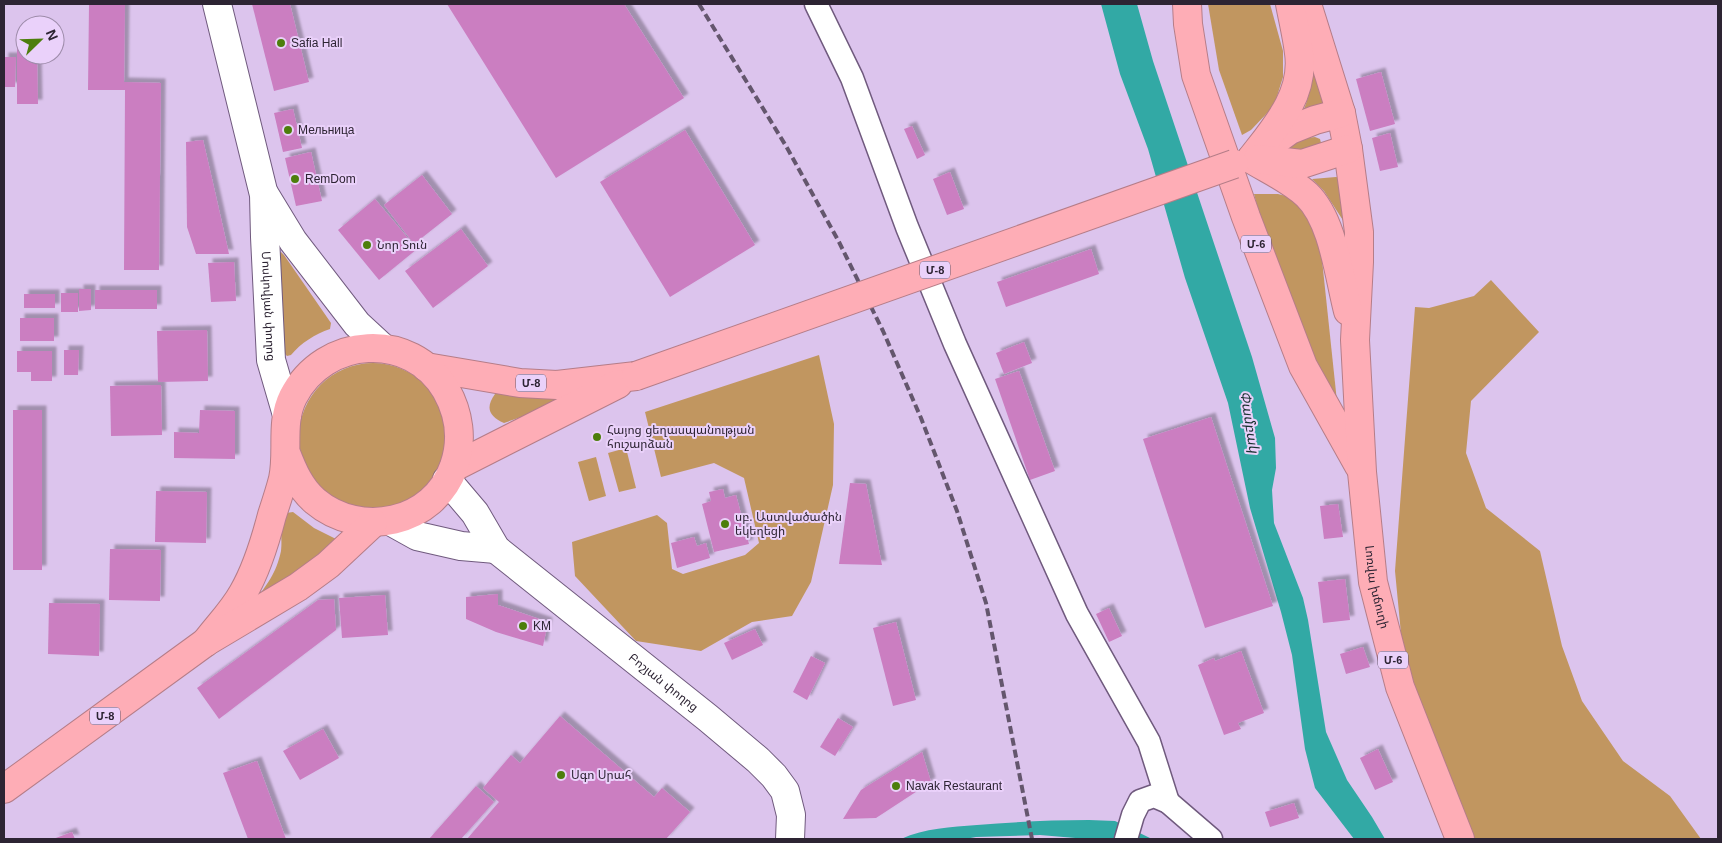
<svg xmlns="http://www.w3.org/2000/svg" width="1722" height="843" font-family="Arial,'Noto Sans Armenian',sans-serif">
<defs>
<filter id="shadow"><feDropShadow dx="4.5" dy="-4.5" stdDeviation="1" flood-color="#0004"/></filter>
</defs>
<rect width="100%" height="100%" fill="#dcc4ed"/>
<g fill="#c19660">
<polygon points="1208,4 1270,4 1283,51 1283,77 1274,106 1251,130 1242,135 1219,70"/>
<path d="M1311,62L1329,107L1300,118C1310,97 1312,84 1311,62Z"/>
<polygon points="1315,137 1320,139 1321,143 1311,149 1269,155 1307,138"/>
<polygon points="1336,177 1341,178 1346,225 1324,191 1312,179"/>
<polygon points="1254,194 1278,194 1298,199 1314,220 1322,260 1338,411 1273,265"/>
<path d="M281,252L284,255L331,323L330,329C315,334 301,343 291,355L287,356L283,352L278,254Z"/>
<polygon points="1491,280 1539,332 1471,401 1466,453 1486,508 1540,551 1562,646 1582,701 1623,761 1670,796 1701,839 1475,839 1425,719 1402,644 1395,571 1415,307 1429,308 1474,296"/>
<polygon points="819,355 834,424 833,485 811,582 792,616 752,622 701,651 636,641 575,576 572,542 657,515 667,523 672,569 683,574 745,555 759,543 744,478 714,463 661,477 645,412"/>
<circle cx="373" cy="437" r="74"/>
<path d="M504,393L545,399L569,397L527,415L504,423C489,416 485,408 495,394Z"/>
<polygon points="626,448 636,488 619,492 608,453"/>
<polygon points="596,457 606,496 589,501 578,462"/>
<path d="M293,512L314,528L338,540L339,545L254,602C267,584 276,574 281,551C283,538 278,523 286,513Z"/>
</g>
<g fill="#32a9a5">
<polygon points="1101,4 1137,4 1153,61 1252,357 1275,438 1276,468 1272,490 1274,523 1303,598 1308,620 1326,732 1347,780 1372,817 1385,839 1354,839 1315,788 1305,749 1292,655 1281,612 1250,508 1228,403 1185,278 1148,149 1120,74"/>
<path d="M1089,820L1115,821L1152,839H1087L1040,835L976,837L965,839H901C925,828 951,827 977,825C1014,822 1051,820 1089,820Z"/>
</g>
<g fill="#cb7ec1" filter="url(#shadow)">
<polygon points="89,4 125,4 124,82 161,83 159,270 124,270 125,90 88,90"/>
<polygon points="252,4 290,4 309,82 274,91"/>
<polygon points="447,4 624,4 684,98 556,178"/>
<polygon points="17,45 25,45 25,55 37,55 38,104 17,104"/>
<polygon points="4,57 16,57 15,87 4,87"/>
<polygon points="1381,72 1395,124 1370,131 1356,79"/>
<polygon points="293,109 302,148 283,152 274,113"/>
<polygon points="912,126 925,155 917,159 904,129"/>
<polygon points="685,130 755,245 670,297 600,182"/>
<polygon points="1390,133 1398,167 1380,171 1372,138"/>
<polygon points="203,140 215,192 229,254 196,254 187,227 186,142"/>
<polygon points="311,152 322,201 296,206 285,158"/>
<polygon points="950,172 964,209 947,215 933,179"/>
<polygon points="422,175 452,214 414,244 384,205"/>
<polygon points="375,199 417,249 379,280 338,230"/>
<polygon points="461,229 488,266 433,308 405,271"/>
<polygon points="1091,249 1099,274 1006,307 997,282"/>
<polygon points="234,262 236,301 211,302 208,263"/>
<polygon points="79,289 91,289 91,310 79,311"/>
<rect x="95" y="290" width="62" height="19"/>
<rect x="61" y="293" width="17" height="19"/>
<rect x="24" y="294" width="31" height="14"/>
<rect x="20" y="318" width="34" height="23"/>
<polygon points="207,330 208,381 158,382 157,331"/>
<polygon points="1024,342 1032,363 1004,374 996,353"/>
<polygon points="64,350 79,350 78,375 64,375"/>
<polygon points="17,351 52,351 52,381 31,381 31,372 17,372"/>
<polygon points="1019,371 1055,471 1030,480 995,379"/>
<polygon points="161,385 162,435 111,436 110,386"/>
<rect x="13" y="410" width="29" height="160"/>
<polygon points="200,410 235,411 235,459 174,458 174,432 199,433"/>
<polygon points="1211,417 1273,606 1205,628 1143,439"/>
<polygon points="850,483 866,484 882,565 839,564"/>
<polygon points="723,489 725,498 736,495 749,544 714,552 702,504 711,501 709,492"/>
<polygon points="156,491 207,492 206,543 155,542"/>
<polygon points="1338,504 1343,537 1324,539 1320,506"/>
<polygon points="694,537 697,546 706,543 710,558 677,568 671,543"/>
<polygon points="110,549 161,550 160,601 109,600"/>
<polygon points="1345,579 1350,620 1323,623 1318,582"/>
<polygon points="498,594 498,605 548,622 543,646 496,632 466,619 466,597"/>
<polygon points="385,595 388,635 342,638 339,598"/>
<polygon points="334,599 336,630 219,719 197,688 318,600"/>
<polygon points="49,603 100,604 99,656 48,654"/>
<polygon points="1109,608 1122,636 1109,642 1096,614"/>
<polygon points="896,622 916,700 893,706 873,628"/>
<polygon points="755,629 763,645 732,660 724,643"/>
<polygon points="1363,647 1370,667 1346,674 1340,654"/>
<polygon points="1241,651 1264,713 1238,723 1241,729 1224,735 1198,665 1214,658 1215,661"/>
<polygon points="811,656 825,663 807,700 793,692"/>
<polygon points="560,716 654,797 662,788 690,812 666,839 467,839 499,802 483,788 511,755 520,763"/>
<polygon points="838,718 853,727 835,756 820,747"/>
<polygon points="323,729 339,758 300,780 283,751"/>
<polygon points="1378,749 1393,782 1375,790 1360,758"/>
<polygon points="922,752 931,782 876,818 843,819 861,790"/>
<polygon points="257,761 286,839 248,839 223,773"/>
<polygon points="476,786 494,802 461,839 429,839"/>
<polygon points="1294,803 1299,818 1270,827 1265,812"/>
<polygon points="72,832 75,839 53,839"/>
</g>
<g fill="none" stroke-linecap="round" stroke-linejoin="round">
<g stroke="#705a7e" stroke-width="25">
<g id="street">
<polyline points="816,4 852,78 907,227 955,344 1077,614 1149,742 1168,802"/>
<polyline points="1126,839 1133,815 1140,801 1154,796 1168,802 1211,839"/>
</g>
</g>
<g stroke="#705a7e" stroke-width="30">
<g id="secondary">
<path id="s1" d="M217,4L264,195L265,237L271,360L287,415"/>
<polyline points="265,195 293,241 357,324 383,348"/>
<path id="s2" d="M447,480L475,513L496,549L708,718L758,760L774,776L785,791L791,815L790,839"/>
<polyline points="390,521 417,536 461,546 496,549"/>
</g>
</g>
<g stroke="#b57d88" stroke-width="30">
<g id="highway">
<polyline points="1187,4 1188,24 1196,75 1246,217 1303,366 1359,466"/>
<path id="s3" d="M1307,4L1341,113L1348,149L1359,232V262L1355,340L1362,472L1373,582L1400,687L1460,839"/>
<polyline points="1268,146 1290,130 1315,120 1341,113"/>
<path d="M1251,159C1269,170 1291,180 1307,195C1333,220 1339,276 1348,311"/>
<path d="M1251,159C1275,128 1305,95 1299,53C1297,36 1293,20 1290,4"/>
<polyline points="1258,159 1302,164 1348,149"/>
<polyline points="426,367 520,383 557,385 636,376"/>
<polyline points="454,467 618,384"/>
<path d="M206,642C218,626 233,611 243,593C257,569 265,542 272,515C276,503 280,491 283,479C289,451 280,423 293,397C324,336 411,330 446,390C459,413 463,440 454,466C434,524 360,539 315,501C300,488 293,471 286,453"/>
<polyline points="4,789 206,642 298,587 328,565 373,523"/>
</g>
</g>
<use href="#street" stroke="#fff" stroke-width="22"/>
<use href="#secondary" stroke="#fff" stroke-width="28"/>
<use href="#highway" stroke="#feadb6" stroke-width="28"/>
<polyline stroke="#64566d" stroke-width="4" stroke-dasharray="8 4" stroke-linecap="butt" points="699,4 786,146 839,242 883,331 921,418 957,511 986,603 1032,839"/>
<g stroke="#b57d88" stroke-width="30" stroke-linecap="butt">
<polyline id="highway-bridge" points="636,376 1234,164"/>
</g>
<use href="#highway-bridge" stroke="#feadb6" stroke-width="28"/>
</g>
<g fill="#4d7e0c" stroke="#ead1fa" stroke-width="2">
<circle cx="281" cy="43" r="5"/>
<circle cx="288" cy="130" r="5"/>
<circle cx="295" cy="179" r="5"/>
<circle cx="367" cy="245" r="5"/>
<circle cx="597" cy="437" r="5"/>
<circle cx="725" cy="524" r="5"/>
<circle cx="523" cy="626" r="5"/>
<circle cx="561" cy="775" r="5"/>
<circle cx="896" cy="786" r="5"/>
</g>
<g text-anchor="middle" stroke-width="4" stroke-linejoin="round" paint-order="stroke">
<g fill="#ead1fa" stroke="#66586f" stroke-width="1">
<rect x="1241" y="235.5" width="30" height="17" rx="4"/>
<rect x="920" y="261.5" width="30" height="17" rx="4"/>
<rect x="516" y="374.5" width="30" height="17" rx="4"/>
<rect x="1378" y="651.5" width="30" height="17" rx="4"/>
<rect x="90" y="707.5" width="30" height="17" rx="4"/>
</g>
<g font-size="11" font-weight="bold" fill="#2d2433">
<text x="1256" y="248">Մ-6</text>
<text x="935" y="274">Մ-8</text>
<text x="531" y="387">Մ-8</text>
<text x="1393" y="664">Մ-6</text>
<text x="105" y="720">Մ-8</text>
</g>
<g font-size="12" fill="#2d2433" stroke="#ead1fa" text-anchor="start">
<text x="291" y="47">Safia Hall</text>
<text x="298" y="134">Мельница</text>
<text x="305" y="183">RemDom</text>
<text x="377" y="249">Նոր Տուն</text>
<text x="607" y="434">Հայոց ցեղասպանության<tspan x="607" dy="14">հուշարձան</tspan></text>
<text x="735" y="521">սբ. Աստվածածին<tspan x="735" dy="14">եկեղեցի</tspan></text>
<text x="533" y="630">KM</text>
<text x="571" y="779">Սգո Սրահ</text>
<text x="906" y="790">Navak Restaurant</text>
</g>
<g font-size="12" fill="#2d2433" stroke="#ead1fa">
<text dy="4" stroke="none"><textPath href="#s1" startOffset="308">Մոսկովյան փողոց</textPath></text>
<text dy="4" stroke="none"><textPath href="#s3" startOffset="591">Լոռվա խճուղի</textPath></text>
<text dy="4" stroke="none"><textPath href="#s2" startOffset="299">Բոշյան փողոց</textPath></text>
</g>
<g font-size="14" font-style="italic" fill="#193231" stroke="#ead1fa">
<text transform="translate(1250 422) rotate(81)" y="5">Փամբակ</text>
</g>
</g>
<rect width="1722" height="843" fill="none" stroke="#2d2433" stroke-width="10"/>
<g transform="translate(40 40) rotate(67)"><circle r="24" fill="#ead1fa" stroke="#9e8caa"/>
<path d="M0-4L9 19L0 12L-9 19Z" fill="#4d7e0c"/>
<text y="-8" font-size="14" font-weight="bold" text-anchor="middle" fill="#2d2433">N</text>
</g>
</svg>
